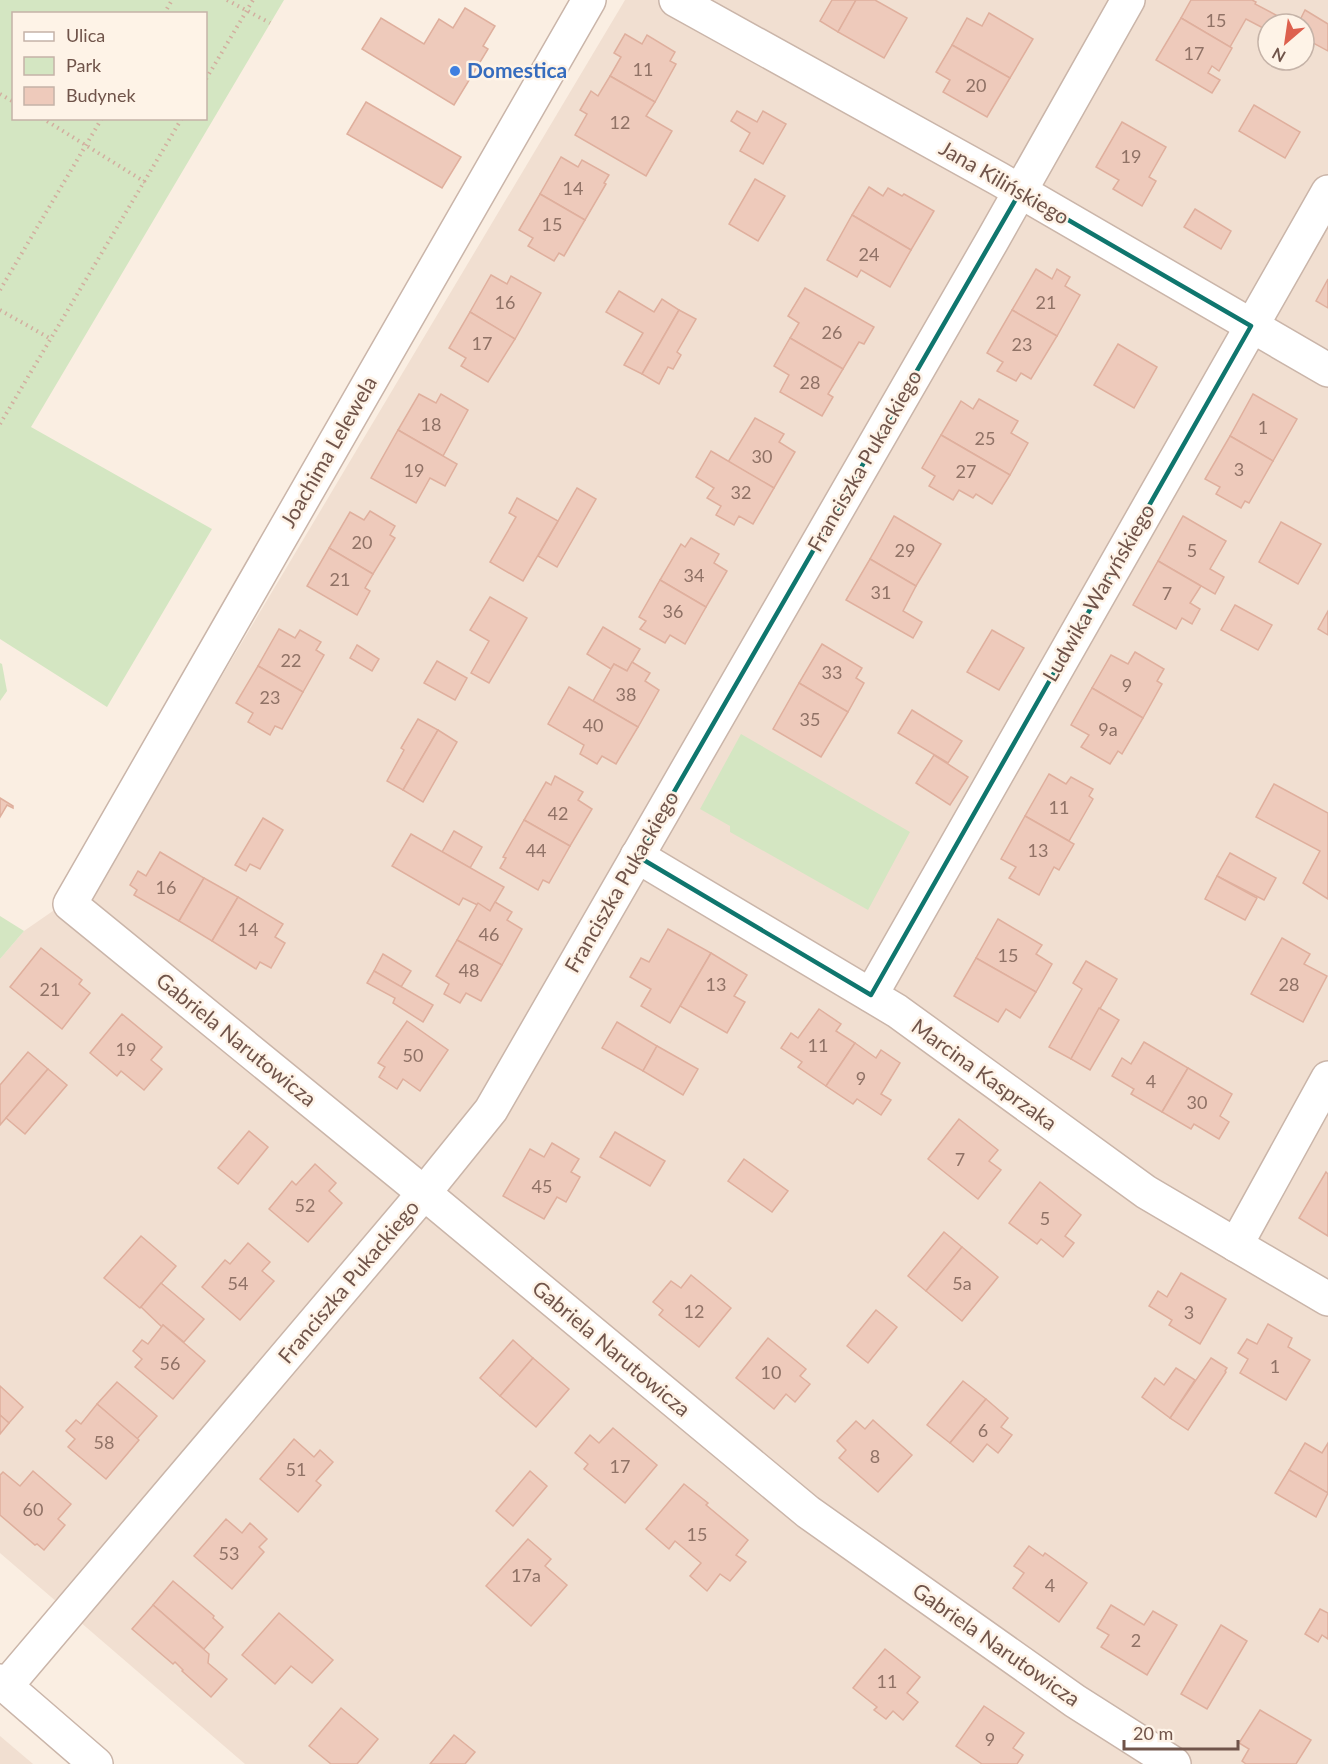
<svg xmlns="http://www.w3.org/2000/svg" width="1328" height="1764" font-family="Lato,sans-serif">
<rect width="100%" height="100%" fill="#faeee2"/>
<g fill="#f1dfd1" fill-rule="evenodd">
<path d="M625,0H1328V1764H245L0,1553V959L24,931L102,877ZM1268,24H1304V60H1268Z"/>
<polygon points="0,1736 33,1764 0,1764"/>
</g>
<g fill="#d4e6c2" fill-rule="evenodd">
<path d="M0,0H284L31,427L212,529L107,707L0,639ZM14,14H206V118H14Z"/>
<polygon points="0,663 2,664 7,691 0,701"/>
<polygon points="741,734 910,832 868,910 730,832 730,826 700,809"/>
<polygon points="0,916 24,931 0,959"/>
</g>
<g fill="#eecabb" stroke="#dfaf9d" stroke-width="1.5">
<polygon points="832,0 856,0 838,32 820,21"/>
<polygon points="856,0 875,0 907,18 884,58 838,32"/>
<polygon points="1191,0 1252,0 1256,2 1255,4 1276,15 1271,24 1268,24 1267,30 1246,19 1230,47 1181,18"/>
<polygon points="465,8 495,26 483,46 488,49 454,105 362,49 381,18 424,44 439,19 453,28"/>
<polygon points="1305,10 1328,24 1328,51 1304,38 1304,24 1298,24"/>
<polygon points="989,13 1033,39 1010,78 952,45 967,18 982,26"/>
<polygon points="1181,18 1232,48 1219,71 1212,66 1208,73 1220,80 1212,93 1156,60"/>
<polygon points="625,34 642,44 647,35 675,52 670,61 676,64 655,102 610,76 621,57 614,53"/>
<polygon points="952,45 1010,78 987,117 943,92 950,80 936,72"/>
<polygon points="610,76 655,102 646,116 672,131 646,176 575,135 587,114 580,110 591,91 598,96"/>
<polygon points="366,102 461,157 442,188 347,134"/>
<polygon points="1254,105 1300,132 1285,158 1239,131"/>
<polygon points="737,111 757,122 763,111 786,124 763,164 740,151 750,133 731,121"/>
<polygon points="1122,122 1166,147 1149,177 1156,181 1142,206 1113,189 1119,180 1096,167"/>
<polygon points="561,157 578,167 582,160 609,175 604,183 606,184 585,220 540,194"/>
<polygon points="755,179 785,196 758,241 729,224"/>
<polygon points="869,187 883,196 888,188 902,196 904,194 934,211 911,250 852,215"/>
<polygon points="540,194 585,220 564,256 559,253 554,261 528,246 533,238 519,230"/>
<polygon points="1195,209 1231,231 1221,249 1184,227"/>
<polygon points="852,215 911,250 890,287 861,270 857,277 827,260"/>
<polygon points="1036,269 1052,279 1057,269 1070,277 1065,286 1080,295 1057,336 1012,310"/>
<polygon points="491,275 507,284 511,276 541,293 515,339 470,312"/>
<polygon points="1328,279 1328,308 1316,301"/>
<polygon points="805,288 874,327 864,344 859,342 843,369 790,338 799,323 788,316"/>
<polygon points="619,291 654,312 662,299 679,310 642,374 624,365 643,333 606,312"/>
<polygon points="679,310 696,319 677,352 681,355 673,369 668,367 659,384 642,374"/>
<polygon points="1012,310 1057,336 1031,379 1021,373 1016,381 997,371 1003,362 987,353"/>
<polygon points="470,312 515,339 488,382 461,366 466,358 449,348"/>
<polygon points="790,338 843,369 828,394 833,397 822,416 780,392 789,375 774,366"/>
<polygon points="1118,344 1157,367 1134,408 1094,385"/>
<polygon points="419,394 436,403 441,394 468,410 443,456 398,430"/>
<polygon points="1253,394 1297,419 1273,461 1230,436"/>
<polygon points="979,399 1018,421 1011,433 1028,443 1010,475 941,435 961,401 973,409"/>
<polygon points="755,418 784,434 779,442 795,452 774,488 728,462"/>
<polygon points="398,430 457,464 445,486 430,478 416,503 371,478"/>
<polygon points="941,435 1010,475 992,504 976,494 973,498 959,490 953,500 929,486 935,476 922,468"/>
<polygon points="1230,436 1273,461 1249,503 1245,501 1241,508 1216,494 1220,487 1205,479"/>
<polygon points="711,451 774,488 753,524 739,516 734,525 716,515 721,506 707,498 714,488 696,477"/>
<polygon points="577,488 596,499 557,567 538,556"/>
<polygon points="517,498 558,521 523,581 490,562 516,517 509,513"/>
<polygon points="370,511 395,526 390,535 395,538 373,574 329,548 350,512 364,520"/>
<polygon points="894,516 941,544 916,586 870,559"/>
<polygon points="1183,516 1226,541 1210,569 1224,577 1215,594 1158,561"/>
<polygon points="1281,522 1321,544 1298,584 1259,562"/>
<polygon points="691,538 719,554 714,563 727,571 706,607 660,580 681,544 685,547"/>
<polygon points="329,548 373,574 365,588 370,591 357,615 307,586"/>
<polygon points="870,559 916,586 903,611 922,622 913,638 846,600"/>
<polygon points="1158,561 1201,586 1190,603 1200,609 1192,624 1182,618 1176,629 1133,605"/>
<polygon points="660,580 706,607 685,644 670,635 665,643 640,629 646,621 639,617"/>
<polygon points="490,597 527,618 489,683 471,673 489,641 470,630"/>
<polygon points="1235,605 1272,625 1258,650 1221,630"/>
<polygon points="1328,611 1328,635 1318,629"/>
<polygon points="603,627 640,649 627,671 614,664 611,669 587,654"/>
<polygon points="279,629 295,638 300,630 321,642 316,650 324,655 303,692 258,666"/>
<polygon points="992,630 1024,648 999,690 967,672"/>
<polygon points="822,644 862,668 856,678 864,683 848,712 799,683"/>
<polygon points="357,645 379,659 372,671 350,658"/>
<polygon points="1135,652 1164,669 1157,681 1162,684 1143,718 1092,688 1111,655 1128,664"/>
<polygon points="437,661 467,678 455,700 424,683"/>
<polygon points="632,662 650,673 645,681 659,690 638,727 593,701 614,664 627,671"/>
<polygon points="258,666 303,692 282,729 275,726 270,735 248,722 253,713 236,703"/>
<polygon points="799,683 848,712 821,757 773,729"/>
<polygon points="569,687 638,727 616,764 602,756 597,764 580,754 584,745 548,724"/>
<polygon points="1092,688 1143,718 1122,754 1118,751 1110,764 1081,747 1089,735 1071,725"/>
<polygon points="912,710 962,741 948,763 898,733"/>
<polygon points="418,719 438,730 403,790 387,781 404,750 401,748"/>
<polygon points="438,730 457,742 423,802 403,790"/>
<polygon points="934,755 968,777 950,805 916,783"/>
<polygon points="1049,774 1066,784 1071,777 1093,789 1089,796 1093,799 1069,841 1025,816"/>
<polygon points="555,776 583,792 578,800 592,809 570,846 524,820 546,782 551,785"/>
<polygon points="1274,784 1328,813 1328,899 1303,883 1320,851 1256,817"/>
<polygon points="0,798 13,806 13,808 7,805 0,817"/>
<polygon points="1025,816 1074,844 1059,870 1054,867 1039,895 1009,878 1016,867 1001,859"/>
<polygon points="263,818 283,830 260,869 250,864 246,871 235,865"/>
<polygon points="524,820 570,846 549,883 543,880 538,890 500,868 506,858 503,857"/>
<polygon points="454,831 482,847 470,868 442,852"/>
<polygon points="411,834 504,887 490,911 463,898 459,905 392,866"/>
<polygon points="160,852 204,878 179,921 134,895 137,890 130,885 138,871 146,876"/>
<polygon points="1230,853 1276,878 1264,900 1217,876"/>
<polygon points="1217,876 1257,898 1245,920 1205,899"/>
<polygon points="204,878 238,897 212,941 179,921"/>
<polygon points="238,897 283,924 275,937 285,943 271,968 260,962 256,969 212,941"/>
<polygon points="495,902 512,912 507,920 522,929 502,965 457,940 478,903 490,911"/>
<polygon points="998,919 1042,945 1036,954 1052,964 1036,992 976,958"/>
<polygon points="668,929 711,953 670,1023 641,1006 651,989 630,977 641,958 649,962"/>
<polygon points="1282,938 1310,954 1304,964 1327,976 1303,1022 1251,994"/>
<polygon points="457,940 502,965 481,1001 466,993 460,1003 444,994 449,984 436,976"/>
<polygon points="41,948 82,980 79,984 90,993 62,1029 10,987"/>
<polygon points="711,953 747,975 734,996 745,1002 727,1033 680,1006"/>
<polygon points="383,954 411,971 401,987 374,971"/>
<polygon points="976,958 1036,992 1020,1018 1006,1009 998,1022 954,996"/>
<polygon points="1086,961 1117,979 1071,1059 1049,1047 1082,989 1073,983"/>
<polygon points="374,971 433,1005 423,1022 393,1003 395,998 367,983"/>
<polygon points="1099,1008 1119,1020 1090,1070 1071,1059"/>
<polygon points="819,1009 841,1024 836,1031 855,1043 826,1086 798,1067 802,1062 781,1048 791,1033 798,1038"/>
<polygon points="122,1014 162,1047 151,1060 162,1069 144,1090 121,1071 117,1076 90,1053"/>
<polygon points="407,1021 448,1050 420,1091 403,1079 397,1089 379,1077 385,1067 378,1063"/>
<polygon points="617,1022 657,1046 643,1071 602,1048"/>
<polygon points="1144,1042 1188,1068 1162,1112 1131,1094 1134,1089 1112,1076 1122,1058 1131,1064"/>
<polygon points="855,1043 876,1058 881,1050 900,1063 881,1094 891,1100 881,1115 857,1099 853,1104 826,1086"/>
<polygon points="657,1046 698,1069 683,1095 643,1071"/>
<polygon points="28,1052 48,1069 0,1125 0,1085"/>
<polygon points="1188,1068 1232,1094 1220,1116 1229,1122 1219,1139 1194,1124 1191,1129 1162,1112"/>
<polygon points="48,1069 67,1085 25,1134 6,1118"/>
<polygon points="959,1119 998,1150 989,1161 1001,1170 978,1199 928,1159"/>
<polygon points="249,1131 268,1147 238,1184 218,1168"/>
<polygon points="615,1132 665,1161 650,1186 600,1157"/>
<polygon points="552,1143 579,1159 571,1172 580,1177 566,1202 557,1197 544,1219 503,1196 530,1149 544,1157"/>
<polygon points="744,1159 788,1191 772,1212 728,1181"/>
<polygon points="315,1164 336,1183 329,1191 342,1203 308,1242 269,1209 292,1181 296,1185"/>
<polygon points="1326,1172 1328,1174 1328,1236 1299,1218"/>
<polygon points="1040,1182 1081,1215 1065,1236 1074,1243 1063,1257 1041,1239 1037,1244 1009,1223"/>
<polygon points="944,1232 962,1247 926,1291 908,1276"/>
<polygon points="141,1236 176,1266 140,1308 104,1278"/>
<polygon points="248,1243 270,1262 262,1271 274,1281 240,1320 202,1287 225,1260 230,1264"/>
<polygon points="962,1247 998,1277 962,1321 926,1291"/>
<polygon points="1181,1273 1226,1299 1200,1344 1169,1325 1172,1320 1149,1306 1158,1291 1167,1297"/>
<polygon points="691,1275 731,1308 699,1347 659,1315 663,1310 653,1302 671,1281 681,1288"/>
<polygon points="161,1283 204,1319 184,1342 163,1325 162,1327 141,1307"/>
<polygon points="876,1310 897,1327 868,1363 847,1346"/>
<polygon points="1268,1324 1292,1338 1288,1347 1310,1360 1286,1400 1240,1373 1248,1359 1238,1353 1247,1339 1257,1344"/>
<polygon points="163,1325 205,1361 173,1399 135,1367 142,1359 133,1351 142,1340 148,1344"/>
<polygon points="768,1338 806,1369 800,1376 810,1384 795,1402 786,1394 774,1409 736,1378"/>
<polygon points="513,1340 533,1358 500,1396 480,1378"/>
<polygon points="533,1358 569,1389 536,1427 500,1396"/>
<polygon points="1211,1358 1227,1368 1225,1371 1226,1372 1188,1430 1170,1418"/>
<polygon points="1176,1368 1195,1380 1170,1418 1142,1397 1155,1378 1164,1385"/>
<polygon points="963,1381 986,1399 950,1443 927,1425"/>
<polygon points="117,1382 157,1416 137,1439 97,1404"/>
<polygon points="0,1386 23,1407 9,1423 0,1415"/>
<polygon points="986,1399 1008,1418 1001,1427 1012,1435 998,1453 987,1444 973,1462 950,1443"/>
<polygon points="97,1404 139,1440 106,1479 68,1447 75,1439 66,1431 76,1420 81,1424"/>
<polygon points="0,1415 9,1423 0,1434"/>
<polygon points="873,1420 912,1455 878,1492 839,1458 846,1450 837,1441 856,1421 865,1429"/>
<polygon points="613,1428 657,1465 625,1503 584,1469 588,1464 575,1453 590,1435 599,1443"/>
<polygon points="294,1439 314,1457 320,1450 333,1462 316,1481 321,1485 298,1512 260,1479"/>
<polygon points="1305,1443 1322,1453 1328,1443 1328,1493 1289,1470"/>
<polygon points="1289,1470 1328,1493 1316,1517 1275,1493"/>
<polygon points="33,1471 71,1504 58,1519 65,1525 44,1550 37,1544 35,1545 0,1515 0,1475 3,1472 20,1486"/>
<polygon points="530,1471 547,1486 513,1526 496,1511"/>
<polygon points="684,1484 708,1503 706,1505 748,1540 736,1555 746,1562 730,1581 720,1574 707,1591 690,1576 701,1563 675,1541 669,1549 646,1529"/>
<polygon points="226,1519 242,1533 250,1523 267,1539 259,1547 264,1552 232,1589 194,1556"/>
<polygon points="528,1539 551,1559 545,1566 567,1585 531,1626 486,1586"/>
<polygon points="1029,1546 1043,1556 1045,1553 1087,1583 1059,1622 1013,1588 1024,1573 1014,1566"/>
<polygon points="173,1581 214,1616 213,1618 223,1627 204,1649 153,1605"/>
<polygon points="153,1605 209,1654 208,1663 227,1679 211,1697 182,1671 183,1670 175,1662 173,1664 132,1629"/>
<polygon points="1111,1605 1144,1625 1153,1611 1177,1625 1147,1675 1101,1647 1109,1635 1097,1628"/>
<polygon points="1320,1609 1328,1613 1328,1639 1322,1635 1318,1642 1305,1634"/>
<polygon points="279,1613 333,1660 312,1683 291,1666 275,1684 242,1655"/>
<polygon points="1221,1625 1247,1641 1207,1709 1181,1694"/>
<polygon points="885,1649 920,1677 907,1693 918,1702 903,1720 893,1711 886,1719 874,1710 877,1707 853,1688"/>
<polygon points="984,1706 1024,1733 1013,1748 1023,1755 1017,1764 982,1764 956,1746"/>
<polygon points="341,1708 378,1739 357,1764 331,1764 309,1746"/>
<polygon points="1260,1710 1311,1740 1296,1764 1246,1764 1242,1761 1249,1749 1239,1743"/>
<polygon points="454,1735 475,1752 465,1764 430,1764"/>
</g>
<g fill="none" stroke-linecap="round" stroke-linejoin="round">
<g stroke="#cab5a9" stroke-width="36">
<g id="street">
<polyline points="589,0 70,904 424,1193 808,1512 1075,1701 1174,1764"/>
<polyline points="676,0 999,179 1328,370"/>
<polyline points="637,856 897,1011 1146,1192 1328,1299"/>
<polyline points="871,995 1328,192"/>
<polyline points="1236,1245 1328,1078"/>
<polyline points="0,1681 96,1764"/>
<polyline points="6,1686 424,1193 491,1110 992,241 1128,0"/>
</g>
</g>
<g stroke="#d2ae9f" stroke-width="4" stroke-dasharray="1.5 4.5" stroke-linecap="butt">
<polyline points="227,0 270,23"/>
<polyline points="164,14 172,0"/>
<polyline points="206,79 253,0"/>
<polyline points="0,94 14,102"/>
<polyline points="42,118 145,182"/>
<polyline points="0,290 102,118"/>
<polyline points="0,310 51,339"/>
<polyline points="0,424 182,118"/>
</g>
<use href="#street" stroke="#fff" stroke-width="33"/>
</g>
<path fill="none" stroke="#0f766e" stroke-width="4.5" stroke-linejoin="round" d="M1020,192L1251,326L871,995L637,856Z"/>
<circle fill="#3f7fe0" stroke="#fef3e7" stroke-width="2" cx="455" cy="71" r="6"/>
<g text-anchor="middle" stroke-width="5" stroke-linejoin="round" paint-order="stroke">
<g font-size="18" fill="#907266">
<text x="1216" y="27">15</text>
<text x="1194" y="60">17</text>
<text x="643" y="76">11</text>
<text x="976" y="92">20</text>
<text x="620" y="129">12</text>
<text x="1131" y="163">19</text>
<text x="573" y="195">14</text>
<text x="552" y="231">15</text>
<text x="869" y="261">24</text>
<text x="505" y="309">16</text>
<text x="1046" y="309">21</text>
<text x="832" y="339">26</text>
<text x="482" y="350">17</text>
<text x="1022" y="351">23</text>
<text x="810" y="389">28</text>
<text x="431" y="431">18</text>
<text x="1263" y="434">1</text>
<text x="985" y="445">25</text>
<text x="762" y="463">30</text>
<text x="1239" y="476">3</text>
<text x="414" y="477">19</text>
<text x="966" y="478">27</text>
<text x="741" y="499">32</text>
<text x="362" y="549">20</text>
<text x="905" y="557">29</text>
<text x="1192" y="557">5</text>
<text x="694" y="582">34</text>
<text x="340" y="586">21</text>
<text x="881" y="599">31</text>
<text x="1167" y="600">7</text>
<text x="673" y="618">36</text>
<text x="291" y="667">22</text>
<text x="832" y="679">33</text>
<text x="1127" y="692">9</text>
<text x="626" y="701">38</text>
<text x="270" y="704">23</text>
<text x="810" y="726">35</text>
<text x="593" y="732">40</text>
<text x="1108" y="736">9a</text>
<text x="1059" y="814">11</text>
<text x="558" y="820">42</text>
<text x="536" y="857">44</text>
<text x="1038" y="857">13</text>
<text x="166" y="894">16</text>
<text x="248" y="936">14</text>
<text x="489" y="941">46</text>
<text x="1008" y="962">15</text>
<text x="469" y="977">48</text>
<text x="716" y="991">13</text>
<text x="1289" y="991">28</text>
<text x="50" y="996">21</text>
<text x="818" y="1052">11</text>
<text x="126" y="1056">19</text>
<text x="413" y="1062">50</text>
<text x="861" y="1085">9</text>
<text x="1151" y="1088">4</text>
<text x="1197" y="1109">30</text>
<text x="960" y="1166">7</text>
<text x="542" y="1193">45</text>
<text x="305" y="1212">52</text>
<text x="1045" y="1225">5</text>
<text x="238" y="1290">54</text>
<text x="962" y="1290">5a</text>
<text x="694" y="1318">12</text>
<text x="1189" y="1319">3</text>
<text x="170" y="1370">56</text>
<text x="1275" y="1373">1</text>
<text x="771" y="1379">10</text>
<text x="983" y="1437">6</text>
<text x="104" y="1449">58</text>
<text x="875" y="1463">8</text>
<text x="620" y="1473">17</text>
<text x="296" y="1476">51</text>
<text x="33" y="1516">60</text>
<text x="697" y="1541">15</text>
<text x="229" y="1560">53</text>
<text x="526" y="1582">17a</text>
<text x="1050" y="1592">4</text>
<text x="1136" y="1647">2</text>
<text x="887" y="1688">11</text>
<text x="990" y="1746">9</text>
</g>
<g font-size="21" font-weight="bold" fill="#366cbe" stroke="#fef3e7" text-anchor="start">
<text x="467" y="78">Domestica</text>
</g>
<g font-size="21" fill="#70544a" stroke="#fef3e7">
<text transform="translate(1004 183) rotate(30)" y="7">Jana Kilińskiego</text>
<text transform="translate(329 452) rotate(-60)" y="7">Joachima Lelewela</text>
<text transform="translate(865 461) rotate(-60)" y="7">Franciszka Pukackiego</text>
<text transform="translate(1099 593) rotate(-60)" y="7">Ludwika Waryńskiego</text>
<text transform="translate(622 882) rotate(-60)" y="7">Franciszka Pukackiego</text>
<text transform="translate(236 1040) rotate(39)" y="7">Gabriela Narutowicza</text>
<text transform="translate(984 1075) rotate(36)" y="7">Marcina Kasprzaka</text>
<text transform="translate(349 1282) rotate(-50)" y="7">Franciszka Pukackiego</text>
<text transform="translate(611 1349) rotate(40)" y="7">Gabriela Narutowicza</text>
<text transform="translate(996 1645) rotate(35)" y="7">Gabriela Narutowicza</text>
</g>
</g>
<rect x="12" y="12" width="195" height="108" fill="#fef3e7" stroke="#c5b3a8" stroke-width="1.5"/>
<rect x="24" y="32" width="30" height="9" fill="#ffffff" stroke="#c5b3a8" stroke-width="1.5"/>
<text x="66" y="42" font-size="18" fill="#70544a">Ulica</text>
<rect x="24" y="57" width="30" height="18" fill="#d4e6c2" stroke="#c5b3a8" stroke-width="1.5"/>
<text x="66" y="72" font-size="18" fill="#70544a">Park</text>
<rect x="24" y="87" width="30" height="18" fill="#eecabb" stroke="#c5b3a8" stroke-width="1.5"/>
<text x="66" y="102" font-size="18" fill="#70544a">Budynek</text>
<g transform="translate(1286 42) rotate(209)"><circle r="28" fill="#fef3e7" stroke="#c5b3a8" stroke-width="1.5"/>
<path d="M0-4.5L10 22L0 15L-10 22Z" fill="#dd604e"/>
<text y="-9" font-size="16" font-weight="bold" text-anchor="middle" fill="#70544a">N</text>
</g>
<path d="M1124 1740v9h114v-9" fill="none" stroke="#70544a" stroke-width="3"/>
<text x="1133" y="1740" font-size="18" fill="#70544a" stroke="#fef3e7" stroke-width="4.5" paint-order="stroke">20 m</text>
</svg>
